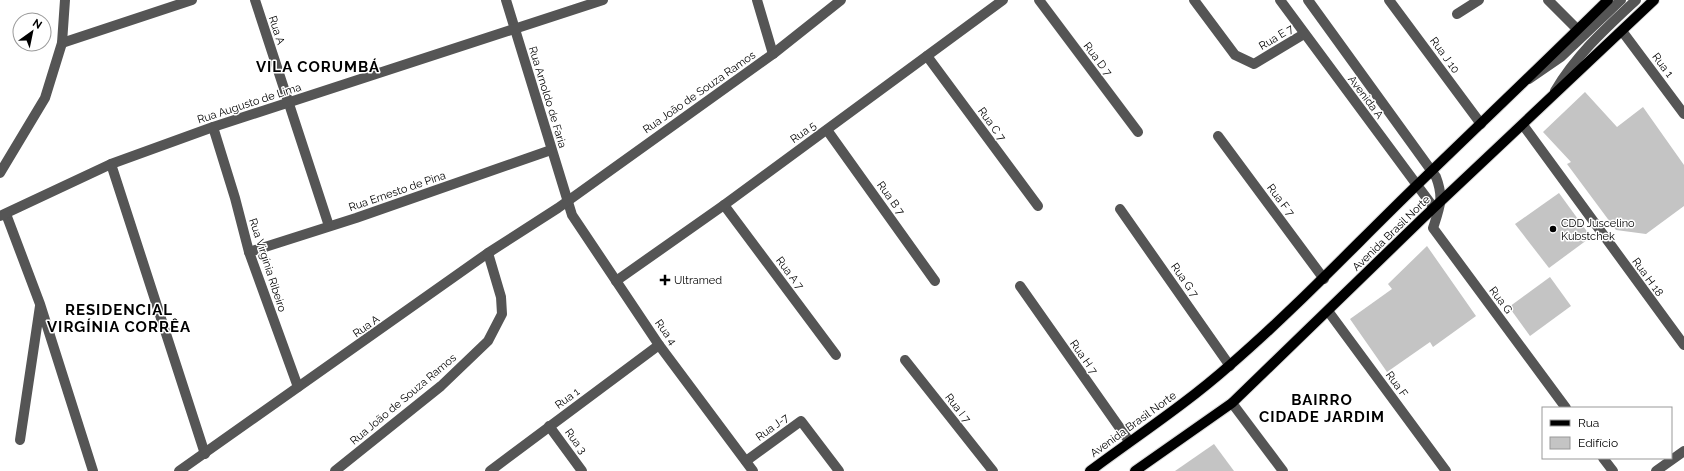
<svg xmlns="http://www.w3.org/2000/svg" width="1684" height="471" font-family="Raleway,sans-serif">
<rect width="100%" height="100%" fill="#fff"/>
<g fill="#c4c4c4">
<polygon points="1585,92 1617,127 1643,107 1684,165 1684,206 1646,234 1616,230 1567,164 1571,162 1543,132"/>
<polygon points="1559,193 1591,237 1549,268 1515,224"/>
<polygon points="1427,246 1476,316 1433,347 1430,342 1387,372 1350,319 1392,289 1388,284"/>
<polygon points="1550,277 1571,306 1530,336 1509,307"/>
<polygon points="1214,444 1234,471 1175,471"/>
</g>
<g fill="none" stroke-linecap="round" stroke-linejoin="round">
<g stroke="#dbdbdb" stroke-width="12">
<g id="major">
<path d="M1090,471C1137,436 1186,404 1230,365C1296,308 1355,245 1418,184C1481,123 1545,62 1608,0"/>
<polyline points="1135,471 1232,403 1424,217 1654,0"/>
</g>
</g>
<g stroke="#555" stroke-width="10">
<polyline points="255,0 329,226"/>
<polyline points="506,0 572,215 659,345 753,471"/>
<polyline points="757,0 773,54"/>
<polyline points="1039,0 1138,132"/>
<polyline points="1194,0 1235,55 1254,64 1304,34"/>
<polyline points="1280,0 1434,208"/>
<path d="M1308,0L1436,177C1444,198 1440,207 1433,228L1566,408"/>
<polyline points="1389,0 1481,124"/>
<polyline points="1548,0 1578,30"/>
<polyline points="1457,14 1479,0"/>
<polyline points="1622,31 1684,114"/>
<polyline points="62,43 192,0"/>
<polyline points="927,56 1038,206"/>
<polyline points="1529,79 1561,57 1621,0"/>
<path d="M1555,91C1576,55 1606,28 1636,0"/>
<polyline points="1523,125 1684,345"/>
<polyline points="213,127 235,198 249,252 298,387"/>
<polyline points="827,130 935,281"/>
<polyline points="1218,136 1324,279"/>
<polyline points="111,164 205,454"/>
<polyline points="0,173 45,98 62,43 65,0"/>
<polyline points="724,205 836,355"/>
<polyline points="1120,209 1230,366"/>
<polyline points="6,214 40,304 93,471"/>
<polyline points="0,216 111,164 213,127 603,0"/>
<polyline points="249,252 356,218 551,150"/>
<polyline points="616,281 724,205 1003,0"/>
<polyline points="1020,286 1129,441"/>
<polyline points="1328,311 1446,471"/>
<polyline points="905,360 993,471"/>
<polyline points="1232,403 1283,471"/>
<polyline points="549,426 582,471"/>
<polyline points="20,440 40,306"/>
<polyline points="1603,458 1613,471"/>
<polyline points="746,461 801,421 839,471"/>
<polyline points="179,471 488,253 558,208 773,54 841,0"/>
<polyline points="335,471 441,386 488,341 502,314 501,297 488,253"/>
<polyline points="490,471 659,345"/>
<polyline points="1656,471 1684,451"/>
</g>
<use href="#major" stroke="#000" stroke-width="10"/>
</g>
<g fill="#000" stroke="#fff" stroke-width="1.5">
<circle cx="1553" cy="229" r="4"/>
<path d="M663 274h4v4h4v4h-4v4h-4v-4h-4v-4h4z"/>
</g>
<g text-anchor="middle" stroke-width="3" stroke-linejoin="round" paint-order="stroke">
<g font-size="11" fill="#000" stroke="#fff">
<text transform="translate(277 30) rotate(72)" y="4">Rua A</text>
<text transform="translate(1276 37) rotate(-31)" y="4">Rua E 7</text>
<text transform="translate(1445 55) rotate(54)" y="4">Rua J 10</text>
<text transform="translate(1098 59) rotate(53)" y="4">Rua D 7</text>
<text transform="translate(1663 65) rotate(53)" y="4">Rua 1</text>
<text transform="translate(699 92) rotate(-35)" y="4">Rua João de Souza Ramos</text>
<text transform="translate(548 97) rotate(73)" y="4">Rua Arnoldo de Faria</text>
<text transform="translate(1366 97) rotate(53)" y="4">Avenida A</text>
<text transform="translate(249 103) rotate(-18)" y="4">Rua Augusto de Lima</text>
<text transform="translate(992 124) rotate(54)" y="4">Rua C 7</text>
<text transform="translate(803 132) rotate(-36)" y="4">Rua 5</text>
<text transform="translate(397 191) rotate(-19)" y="4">Rua Ernesto de Pina</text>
<text transform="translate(891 198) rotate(54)" y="4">Rua B 7</text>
<text transform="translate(1281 200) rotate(53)" y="4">Rua F 7</text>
<text transform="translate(1391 233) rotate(-44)" y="4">Avenida Brasil Norte</text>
<text transform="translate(268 265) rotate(72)" y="4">Rua Virgínia Ribeiro</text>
<text transform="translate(790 273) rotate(53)" y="4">Rua A 7</text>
<text transform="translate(1648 277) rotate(54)" y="4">Rua H 18</text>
<text transform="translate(1185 280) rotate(55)" y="4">Rua G 7</text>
<text transform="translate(1501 300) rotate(53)" y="4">Rua G</text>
<text transform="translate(366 326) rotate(-35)" y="4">Rua A</text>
<text transform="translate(666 332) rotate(55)" y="4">Rua 4</text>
<text transform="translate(1084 357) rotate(55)" y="4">Rua H 7</text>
<text transform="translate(1397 384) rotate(54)" y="4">Rua F</text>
<text transform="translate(567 398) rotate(-36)" y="4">Rua 1</text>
<text transform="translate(403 399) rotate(-40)" y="4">Rua João de Souza Ramos</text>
<text transform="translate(958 408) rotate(52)" y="4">Rua I 7</text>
<text transform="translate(1133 424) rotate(-36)" y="4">Avenida Brasil Norte</text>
<text transform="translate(772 427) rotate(-36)" y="4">Rua J-7</text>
<text transform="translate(576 441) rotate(54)" y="4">Rua 3</text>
</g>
<g font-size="11" fill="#000" stroke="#fff" text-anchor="start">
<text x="1561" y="227">CDD Juscelino<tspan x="1561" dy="13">Kubstchek</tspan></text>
<text x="674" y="284">Ultramed</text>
</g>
<g font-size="15" font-weight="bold" letter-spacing="1" fill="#000" stroke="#fff">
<text x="318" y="72">VILA CORUMBÁ</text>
<text x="119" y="315">RESIDENCIAL<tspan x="119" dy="17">VIRGÍNIA CORRÊA</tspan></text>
<text x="1322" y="405">BAIRRO<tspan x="1322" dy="17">CIDADE JARDIM</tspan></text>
</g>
</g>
<rect x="1542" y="407" width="130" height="52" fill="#ffffff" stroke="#999999"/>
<rect x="1550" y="420" width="20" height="6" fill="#000000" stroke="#999999"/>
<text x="1578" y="427" font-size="12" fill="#000000">Rua</text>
<rect x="1550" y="437" width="20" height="12" fill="#c4c4c4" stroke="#999999"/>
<text x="1578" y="447" font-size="12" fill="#000000">Edifício</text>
<g transform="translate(32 32) rotate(33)"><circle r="19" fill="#ffffff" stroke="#999999"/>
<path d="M0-3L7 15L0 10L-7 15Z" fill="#000000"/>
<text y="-6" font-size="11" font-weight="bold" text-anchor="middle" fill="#000000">N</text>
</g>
</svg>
